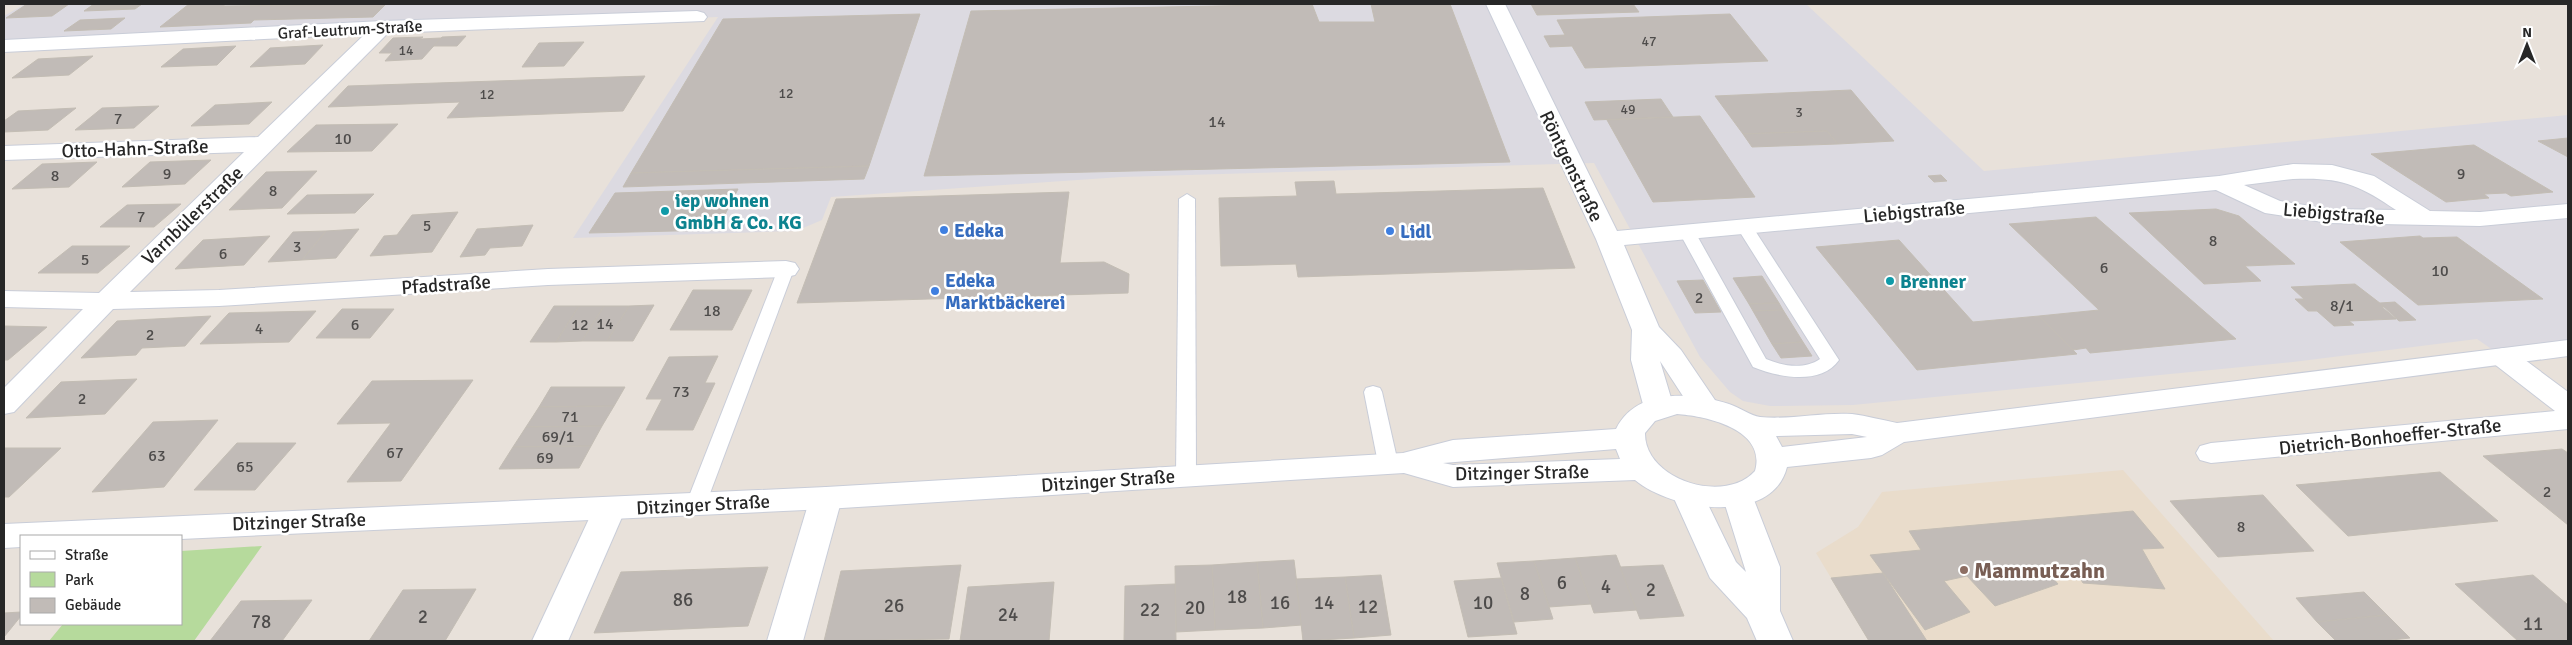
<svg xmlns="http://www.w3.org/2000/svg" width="2572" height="645" font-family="Signika,sans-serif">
<rect width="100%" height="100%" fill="#e8e1da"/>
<polygon fill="#dcdae1" points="25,4 1806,4 1984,171 2568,115 2568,348 2503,357 2477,339 2293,362 1853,405 1770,406 1743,401 1730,392 1700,357 1594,163 1121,177 831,197 822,220 796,231 573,238 718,17 4,46 4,16"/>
<polygon fill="#e9dccb" points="2123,470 2274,641 1869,641 1816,553 1858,527 1882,492"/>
<polygon fill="#b6da9c" points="262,546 194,641 49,641 63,624 181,624 181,551"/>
<g fill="#c1bbb7" stroke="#c3bdb4">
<polygon points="27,4 69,4 52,16 6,18"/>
<polygon points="94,4 142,4 135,9 84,11"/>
<polygon points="189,4 226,4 223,6 386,4 373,17 254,20 251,23 160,27"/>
<polygon points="1312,4 1319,22 1375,22 1371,4 1450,4 1510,162 924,176 971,11"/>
<polygon points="1531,4 1633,4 1639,12 1537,15"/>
<polygon points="920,14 869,166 631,173 723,19"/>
<polygon points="1730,14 1768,61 1585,68 1572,46 1550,47 1544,36 1565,35 1557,20"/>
<polygon points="125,18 111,29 64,31 80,20"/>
<polygon points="466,36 457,46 433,46 442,37"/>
<polygon points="423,37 420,39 441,38 422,59 385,61 392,53 379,53 393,38"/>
<polygon points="584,42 564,66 522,67 539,43"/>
<polygon points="323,45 305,64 250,67 270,48"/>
<polygon points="236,46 217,65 161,67 183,49"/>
<polygon points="93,56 69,75 12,78 38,59"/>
<polygon points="645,76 623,111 447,118 460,102 328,107 348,86"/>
<polygon points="1851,90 1894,141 1838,144 1827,131 1743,134 1715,96"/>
<polygon points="1661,99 1673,117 1594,120 1585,102"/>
<polygon points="272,102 249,124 191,126 215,105"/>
<polygon points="159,106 134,128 75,130 102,108"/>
<polygon points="76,108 48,130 4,132 4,121 18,111"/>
<polygon points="1700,116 1755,197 1653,202 1607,120"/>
<polygon points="398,124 372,151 287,152 316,125"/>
<polygon points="1827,131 1838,144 1752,147 1743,134"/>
<polygon points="2568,138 2568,157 2538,141"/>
<polygon points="2474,145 2553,192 2511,196 2506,193 2484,194 2489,198 2446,202 2371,154"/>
<polygon points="211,160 185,184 122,187 150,162"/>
<polygon points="97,162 69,187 12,189 42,164"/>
<polygon points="869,166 864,179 623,187 631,173"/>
<polygon points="317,171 282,208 229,210 266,172"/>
<polygon points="1941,175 1947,181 1934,182 1928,176"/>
<polygon points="1334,181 1336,194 1543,188 1575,268 1298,277 1296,264 1221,266 1219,198 1297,196 1295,182"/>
<polygon points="738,189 717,230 589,233 615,193"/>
<polygon points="1069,192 1060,263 1104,262 1129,274 1128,293 797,303 836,199"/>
<polygon points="374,194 355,213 287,214 307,195"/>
<polygon points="181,204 154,227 100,227 127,205"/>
<polygon points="2216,209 2239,216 2295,264 2245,266 2261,281 2204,284 2129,213"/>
<polygon points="458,212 432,252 370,256 384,236 397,235 412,215"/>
<polygon points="2096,217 2236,339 2090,353 2086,348 2073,350 2039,316 2099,310 2009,224"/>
<polygon points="533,225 522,246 490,248 485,255 460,257 477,229"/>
<polygon points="359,229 336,258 302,260 326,231"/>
<polygon points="326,231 302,260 268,262 293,232"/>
<polygon points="270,236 244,265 175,269 203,240"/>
<polygon points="2420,236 2423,238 2457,237 2543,299 2418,305 2340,242"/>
<polygon points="1899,240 1973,322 2039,316 2077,354 1917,370 1816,247"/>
<polygon points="72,246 130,246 98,273 38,273"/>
<polygon points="1762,276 1779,303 1749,304 1733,278"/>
<polygon points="1703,280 1721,312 1695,313 1677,281"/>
<polygon points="2355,284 2385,307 2382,307 2396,319 2349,321 2354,325 2334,326 2317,311 2308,311 2295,299 2304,299 2291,287"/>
<polygon points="693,290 752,290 732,330 670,330"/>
<polygon points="2395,302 2416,320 2399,321 2380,303"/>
<polygon points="1779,303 1783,310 1753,311 1749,304"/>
<polygon points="654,305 633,341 607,341 629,306"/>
<polygon points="554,306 579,306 556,342 530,342"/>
<polygon points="579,306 604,306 582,341 556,342"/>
<polygon points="604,306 629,306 607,341 582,341"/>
<polygon points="342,309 394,309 370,338 316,338"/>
<polygon points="1783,310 1803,342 1772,344 1753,311"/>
<polygon points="316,311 289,342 200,344 229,313"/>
<polygon points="211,316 185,346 142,348 136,355 81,358 117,321"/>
<polygon points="4,326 47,327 8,360 4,360"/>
<polygon points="1803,342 1812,356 1781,358 1772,344"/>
<polygon points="718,356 705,383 715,383 693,430 646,430 662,399 646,399 669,357"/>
<polygon points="137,379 105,414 26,418 61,382"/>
<polygon points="473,380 401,481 347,482 391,423 337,424 372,381"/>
<polygon points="551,387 625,387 614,406 539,407"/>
<polygon points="614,406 602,426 526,427 539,407"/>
<polygon points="218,420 164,487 92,492 153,422"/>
<polygon points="602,426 591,446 513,447 526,427"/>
<polygon points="237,443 296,443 255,490 194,490"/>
<polygon points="591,446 579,468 499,469 513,447"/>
<polygon points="4,448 61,448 9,497 4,497"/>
<polygon points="2562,449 2568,453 2568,525 2483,456"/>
<polygon points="2440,472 2498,521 2348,536 2296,485"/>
<polygon points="2263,495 2314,551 2218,557 2170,501"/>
<polygon points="2133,511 2164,548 2142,549 2165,589 2083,583 2072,565 2044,568 2058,584 1995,606 1967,576 1944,581 1970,612 1925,630 1870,555 1921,550 1909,531"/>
<polygon points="1616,555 1637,610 1594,613 1575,558"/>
<polygon points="1575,558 1591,604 1549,607 1534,561"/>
<polygon points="1294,560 1302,625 1263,628 1257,562"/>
<polygon points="1534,561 1553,619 1514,622 1497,563"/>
<polygon points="1257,562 1263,628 1215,630 1212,565"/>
<polygon points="961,565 949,639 824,641 841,571"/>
<polygon points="1212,565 1215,630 1176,632 1175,566"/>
<polygon points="1663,565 1684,616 1640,619 1620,567"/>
<polygon points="768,567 748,626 594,633 621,572"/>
<polygon points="1883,573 1927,641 1869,641 1831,578"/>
<polygon points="1381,575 1391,635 1354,638 1345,577"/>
<polygon points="2533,575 2568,605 2568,641 2518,641 2455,584"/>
<polygon points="1345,577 1354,638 1303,641 1296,579"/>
<polygon points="1501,578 1517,634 1468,637 1454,581"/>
<polygon points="1054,582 1049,641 960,641 968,587"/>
<polygon points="1175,584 1176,641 1124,641 1125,586"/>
<polygon points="476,589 445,641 369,641 403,590"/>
<polygon points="2364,592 2387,615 2317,622 2296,598"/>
<polygon points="312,600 282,641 210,641 241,601"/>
<polygon points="21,612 21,616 4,637 4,613"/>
<polygon points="2387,615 2410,638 2382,641 2336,641 2317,622"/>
</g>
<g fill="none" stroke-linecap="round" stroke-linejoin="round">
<g stroke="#c9cdd8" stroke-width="2">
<g id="lane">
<polygon points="1187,194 1195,199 1196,475 1193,480 1186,482 1179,480 1176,475 1179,199"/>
<path d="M1744,221L1752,226L1839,360C1821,386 1777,377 1753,367L1679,232L1687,227L1695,232L1766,359C1783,366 1804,370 1820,359L1736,226Z"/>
<polygon points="786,264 794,269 706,504 703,509 696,511 689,509 686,504 778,269"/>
<polygon points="1373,386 1380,388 1382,392 1398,463 1395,468 1388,470 1381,468 1378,463 1364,392 1366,388"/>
</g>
</g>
<g stroke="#c9cdd8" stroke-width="2">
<g id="street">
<path d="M1486,4H1505L1617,231L2219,176L2293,164L2332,165L2374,176L2430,211L2480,212L2568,204V218L2480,226L2329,223L2265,213L2216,190L1624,245L1659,327L1681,350L1719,406L1714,413L1704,415L1694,413L1660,361L1674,408L1670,415L1659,417L1648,415L1644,408L1631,360L1632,330L1596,239ZM2293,179C2340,177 2358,184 2396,210L2329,209L2280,201L2244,185Z"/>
<polygon points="697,11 704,13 707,17 704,21 388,33 130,292 219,290 548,269 786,261 795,263 799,269 795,275 786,277 548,285 219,306 113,309 14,412 4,414 4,388 83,309 4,307 4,291 99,293 244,152 4,160 4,146 258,137 365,34 4,52 4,40 383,21"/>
<polygon points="2503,348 2513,351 2568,392 2568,429 2211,463 2200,460 2196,453 2200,446 2211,443 2555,411 2493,363 2489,357 2493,351"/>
<polygon points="1688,483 1699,486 1736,562 1746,572 1722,495 1727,487 1738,484 1749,487 1780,567 1780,611 1793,641 1757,641 1747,618 1710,578 1672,494 1677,486"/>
<polygon points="826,487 837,490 842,498 803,641 767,641 810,498 815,490"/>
<polygon points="610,497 621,500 626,508 568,641 532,641 594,508 599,500"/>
</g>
</g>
<g stroke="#c9cdd8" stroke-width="2">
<path id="secondary" d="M2568,340V356L1904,442L1882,455L1871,458L1787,467C1772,527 1670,510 1635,480L1453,487L1404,473L826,509L181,539V536H21V547L4,548V524L826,487L1403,453L1453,440L1616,429C1636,388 1692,392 1729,404C1739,407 1751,416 1760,417C1790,420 1822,412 1852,414C1867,416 1882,420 1897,423ZM1677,414C1706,416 1767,429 1755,471C1725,505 1644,480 1645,433L1655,421ZM1852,434L1867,437L1782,447L1776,436ZM1616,449L1620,459L1453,465L1443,463Z"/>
</g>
<use href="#lane" fill="#fff" fill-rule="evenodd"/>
<use href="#street" fill="#fff" fill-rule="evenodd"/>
<use href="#secondary" fill="#fff" fill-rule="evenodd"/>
</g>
<g fill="#0f9aa8" stroke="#fff" stroke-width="2">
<circle cx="665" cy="211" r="5"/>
<circle cx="1890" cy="281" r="5"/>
</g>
<g fill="#3f7fe0" stroke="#fff" stroke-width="2">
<circle cx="944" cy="230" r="5"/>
<circle cx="1390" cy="231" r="5"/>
<circle cx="935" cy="291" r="5"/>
</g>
<circle fill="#8d6e63" stroke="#fff" stroke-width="2" cx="1964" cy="570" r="5"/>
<g text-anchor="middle" stroke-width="5" stroke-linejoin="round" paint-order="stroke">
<g font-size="14" fill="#4e4c4b">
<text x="1649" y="46">47</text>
<text x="406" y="55">14</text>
<text x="786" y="98">12</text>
<text x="487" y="99">12</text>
<text x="1628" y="114">49</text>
<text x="1799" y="117">3</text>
</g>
<g font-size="16" fill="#272727" stroke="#fff">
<text transform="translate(350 29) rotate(-3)" y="6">Graf-Leutrum-Straße</text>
</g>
<g font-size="16" fill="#4e4c4b">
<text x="118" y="124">7</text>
<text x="1217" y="127">14</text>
<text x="343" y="144">10</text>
<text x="167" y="179">9</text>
<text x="2461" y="179">9</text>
<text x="55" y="181">8</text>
<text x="273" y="196">8</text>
<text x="141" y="222">7</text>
<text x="427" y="231">5</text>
<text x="2213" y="246">8</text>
<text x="297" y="252">3</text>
<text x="223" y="259">6</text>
<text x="85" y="265">5</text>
<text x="2104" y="273">6</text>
<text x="2440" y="276">10</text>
<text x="1699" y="303">2</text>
<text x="2342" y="311">8/1</text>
<text x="712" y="316">18</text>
<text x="605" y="329">14</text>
<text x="355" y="330">6</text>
<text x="580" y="330">12</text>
<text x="259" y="334">4</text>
<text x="150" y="340">2</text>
<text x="681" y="397">73</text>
<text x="82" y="404">2</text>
<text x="570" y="422">71</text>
<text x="558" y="442">69/1</text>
<text x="395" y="458">67</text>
<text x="157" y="461">63</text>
<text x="545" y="463">69</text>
<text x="245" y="472">65</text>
<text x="2547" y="497">2</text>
<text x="2241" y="532">8</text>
</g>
<g font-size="19" fill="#272727" stroke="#fff">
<text transform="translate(135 148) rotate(-2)" y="7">Otto-Hahn-Straße</text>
<text transform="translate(1572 166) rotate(64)" y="7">Röntgenstraße</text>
<text transform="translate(1914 211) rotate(-5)" y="7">Liebigstraße</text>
<text transform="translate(2334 213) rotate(5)" y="7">Liebigstraße</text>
<text transform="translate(192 215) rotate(-44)" y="7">Varnbülerstraße</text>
<text transform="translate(446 284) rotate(-4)" y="7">Pfadstraße</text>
<text transform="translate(2390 436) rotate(-6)" y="7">Dietrich-Bonhoeffer-Straße</text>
<text transform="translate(1522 472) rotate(-1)" y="7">Ditzinger Straße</text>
<text transform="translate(1108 480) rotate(-4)" y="7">Ditzinger Straße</text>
<text transform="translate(703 504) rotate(-3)" y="7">Ditzinger Straße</text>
<text transform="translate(299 521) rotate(-2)" y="7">Ditzinger Straße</text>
</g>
<g font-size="19" font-weight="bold" fill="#0d838f" stroke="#fff" text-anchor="start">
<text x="675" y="207">iep wohnen<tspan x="675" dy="22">GmbH &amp; Co. KG</tspan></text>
<text x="1900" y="288">Brenner</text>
</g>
<g font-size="19" font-weight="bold" fill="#366cbe" stroke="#fff" text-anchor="start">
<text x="954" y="237">Edeka</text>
<text x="1400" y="238">Lidl</text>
<text x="945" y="287">Edeka<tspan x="945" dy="22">Marktbäckerei</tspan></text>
</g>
<g font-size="19" fill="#4e4c4b">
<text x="1562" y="589">6</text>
<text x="1606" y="593">4</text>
<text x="1651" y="596">2</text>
<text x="1525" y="600">8</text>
<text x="1237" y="603">18</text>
<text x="683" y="606">86</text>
<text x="1280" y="609">16</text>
<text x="1324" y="609">14</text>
<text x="1483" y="609">10</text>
<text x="894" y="612">26</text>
<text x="1368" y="613">12</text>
<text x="1195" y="614">20</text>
<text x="1150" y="616">22</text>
<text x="1008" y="621">24</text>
<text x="423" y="623">2</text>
<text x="261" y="628">78</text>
<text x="2533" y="630">11</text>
</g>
<g font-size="22" font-weight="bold" fill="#785e54" stroke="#fff" text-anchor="start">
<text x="1974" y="578">Mammutzahn</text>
</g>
</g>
<rect width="2572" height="645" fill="none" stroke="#272727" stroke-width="10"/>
<rect x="20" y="535" width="162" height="90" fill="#ffffff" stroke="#a9a9a9"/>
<rect x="30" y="551" width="25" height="8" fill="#ffffff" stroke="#a9a9a9"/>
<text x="65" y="560" font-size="15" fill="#272727">Straße</text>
<rect x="30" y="572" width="25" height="15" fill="#b6da9c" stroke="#a9a9a9"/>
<text x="65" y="585" font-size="15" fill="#272727">Park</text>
<rect x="30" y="598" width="25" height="15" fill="#c1bbb7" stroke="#a9a9a9"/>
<text x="65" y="610" font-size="15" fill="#272727">Gebäude</text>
<g transform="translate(2527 45)" stroke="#ffffff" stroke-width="4" paint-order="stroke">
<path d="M0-4L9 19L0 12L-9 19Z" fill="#272727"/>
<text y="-8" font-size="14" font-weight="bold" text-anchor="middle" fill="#272727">N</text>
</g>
</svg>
